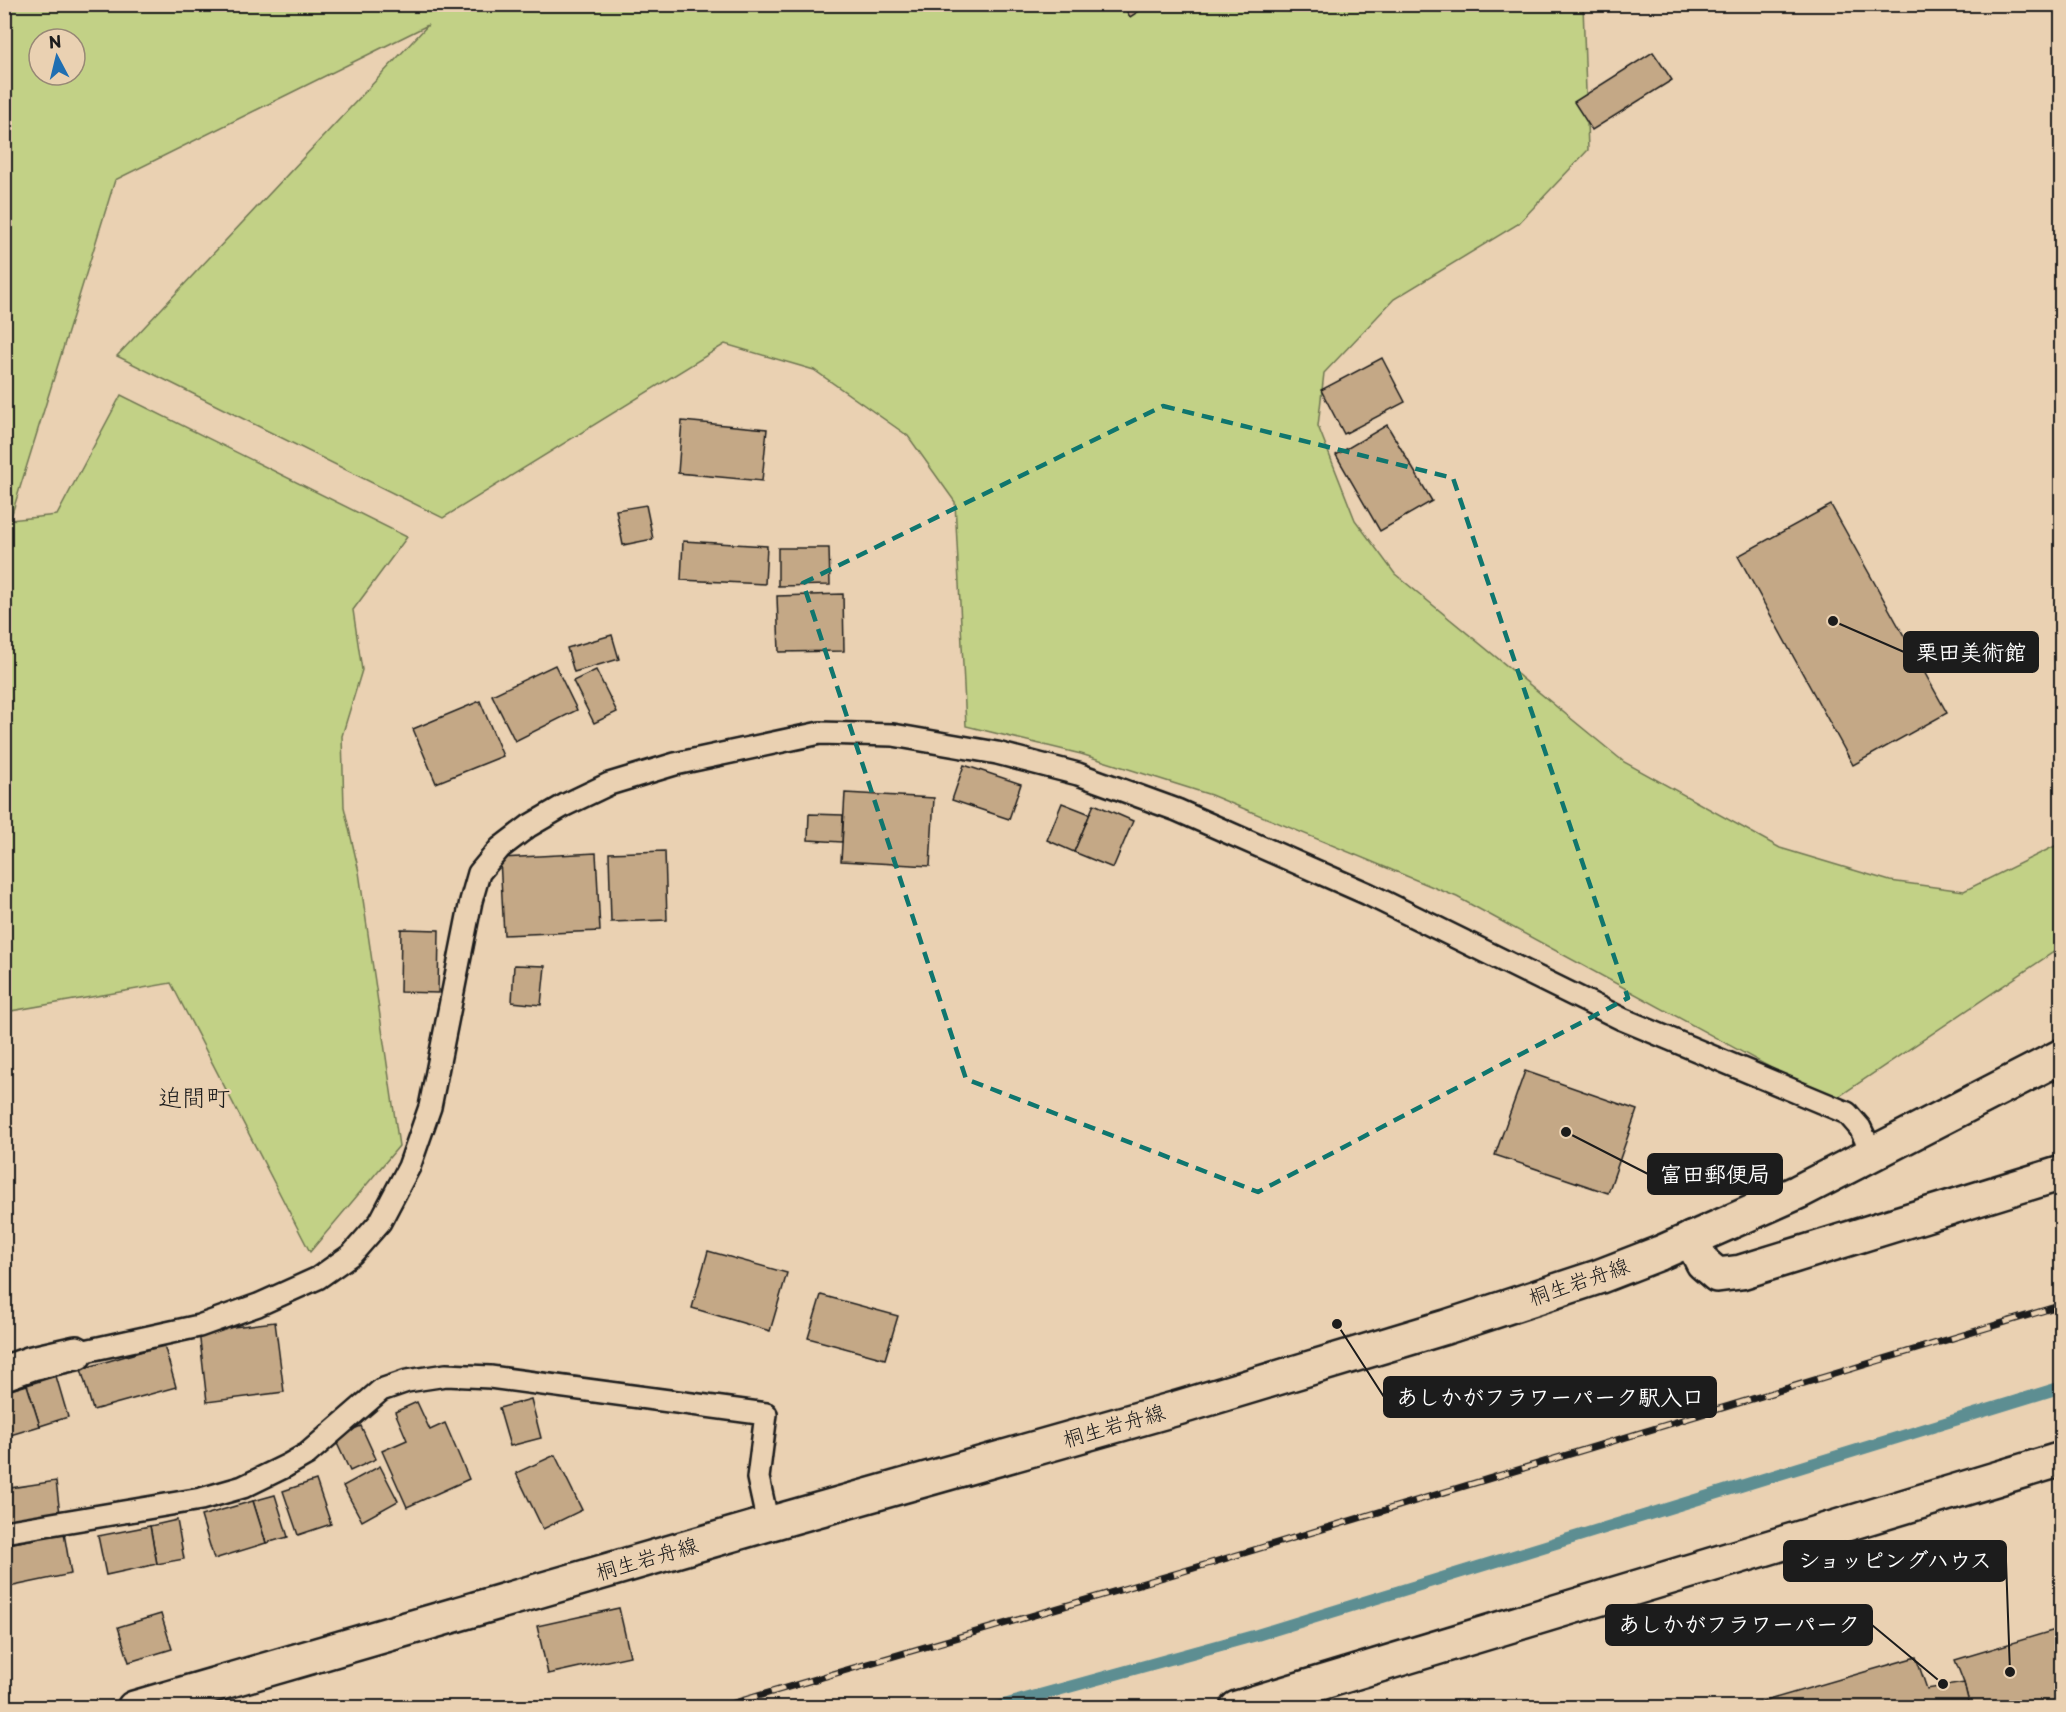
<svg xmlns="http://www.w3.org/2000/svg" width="2066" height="1712" font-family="'Playpen Sans','Klee One',sans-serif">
<rect width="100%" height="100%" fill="#ead1b2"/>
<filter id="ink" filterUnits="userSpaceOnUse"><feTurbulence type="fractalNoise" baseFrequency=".0167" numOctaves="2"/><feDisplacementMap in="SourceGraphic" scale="12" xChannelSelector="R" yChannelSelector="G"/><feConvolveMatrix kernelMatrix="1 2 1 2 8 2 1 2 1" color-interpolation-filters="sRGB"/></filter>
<g filter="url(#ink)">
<path fill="#c2d186" stroke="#6f7651" stroke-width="1.5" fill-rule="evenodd" d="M5,5H1583L1588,150L1518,224L1394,299L1324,373L1318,426L1355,520L1395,574L1624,762L1780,848L1890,881L1964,891L2061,843V947L1832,1101L1457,897L1211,795L1081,754L966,726L955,502L908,436L814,370L725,344L443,518L117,356L428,25L115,180L10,520L57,515L121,395L407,537L353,610L362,670L342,736L344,807L359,872L399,1146L310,1252L171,983L5,1012ZM39,39H75V75H39Z"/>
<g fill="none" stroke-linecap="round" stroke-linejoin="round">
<polyline stroke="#5d8e92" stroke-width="12" points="993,1708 1257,1635 2062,1387"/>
</g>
<g fill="#c4a886" stroke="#1c1c1c" stroke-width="1.5">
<polygon points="1122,4 1150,4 1130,17"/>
<polygon points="1653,52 1672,80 1592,130 1574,102"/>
<polygon points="1382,358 1405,402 1344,434 1321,390"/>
<polygon points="682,421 767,429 762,481 678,473"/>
<polygon points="1387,425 1432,501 1380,531 1336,455"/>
<polygon points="646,505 653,539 623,545 616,510"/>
<polygon points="1831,505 1947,713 1853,765 1738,556"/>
<polygon points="683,541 767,546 765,584 681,580"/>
<polygon points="778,548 829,548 830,585 778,586"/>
<polygon points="843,594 844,651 779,652 777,596"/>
<polygon points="612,635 619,659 574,672 567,648"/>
<polygon points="555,665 577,710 515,741 492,695"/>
<polygon points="596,670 617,712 594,723 573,681"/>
<polygon points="480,701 503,756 436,783 413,729"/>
<polygon points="964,765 1021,784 1009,819 952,800"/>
<polygon points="845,793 934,798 930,866 841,861"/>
<polygon points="1062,803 1090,814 1074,852 1047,840"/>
<polygon points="1094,804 1133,821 1113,868 1074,852"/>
<polygon points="809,814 843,815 842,842 808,840"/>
<polygon points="665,851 667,920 611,922 609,853"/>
<polygon points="596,853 600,931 504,935 500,858"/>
<polygon points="401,929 439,930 438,993 400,992"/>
<polygon points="514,965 545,966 541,1005 512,1002"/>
<polygon points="1525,1071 1637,1110 1608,1193 1495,1155"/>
<polygon points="708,1251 787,1273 770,1331 692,1308"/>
<polygon points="821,1295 898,1316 885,1359 808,1338"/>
<polygon points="275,1322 284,1392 207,1402 199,1331"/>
<polygon points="164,1345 176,1387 93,1410 81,1369"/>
<polygon points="56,1376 68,1417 40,1426 27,1385"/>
<polygon points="27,1385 40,1426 4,1437 4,1392"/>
<polygon points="531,1399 541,1438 510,1446 499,1408"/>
<polygon points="417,1402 430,1430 445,1423 469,1479 407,1507 382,1451 407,1440 395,1412"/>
<polygon points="361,1426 376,1459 350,1471 334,1437"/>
<polygon points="555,1455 582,1510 543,1529 516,1473"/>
<polygon points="380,1466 398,1501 362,1521 343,1486"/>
<polygon points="316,1480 331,1524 298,1535 283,1491"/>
<polygon points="56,1481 60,1514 4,1522 4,1489"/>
<polygon points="275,1495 288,1537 266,1543 253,1501"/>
<polygon points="253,1501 266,1543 214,1559 201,1516"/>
<polygon points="177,1520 184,1559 157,1564 150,1526"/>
<polygon points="150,1526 157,1564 106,1575 98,1536"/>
<polygon points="64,1533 71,1574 4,1588 4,1545"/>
<polygon points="619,1608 630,1656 548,1674 537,1626"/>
<polygon points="161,1614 172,1649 129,1662 118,1627"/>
<polygon points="2062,1628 2062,1708 1970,1708 1964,1683 1955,1660"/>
<polygon points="1916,1657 1927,1689 1964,1683 1970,1707 1741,1708"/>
</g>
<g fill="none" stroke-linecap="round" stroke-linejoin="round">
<g stroke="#1c1c1c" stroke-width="26">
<g id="service">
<polyline points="76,1353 199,1326 258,1305 318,1278 352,1254 380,1222 409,1167 430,1107 471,901 479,873 500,848 529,826 565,805 609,784 675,764 820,733 893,735 997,753 1078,774 1177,810 1368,894 1622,1019 1847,1113 1860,1128 1872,1153"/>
<polyline points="4,1532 201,1499 243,1487 286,1466 307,1454 381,1390 407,1381 446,1375 490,1377 766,1414 758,1478 768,1524"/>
</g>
</g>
<g stroke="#1c1c1c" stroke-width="38">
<g id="minor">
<polyline points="1691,1239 1703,1263 1717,1275 1741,1272 2062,1173"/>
<polyline points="4,1373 32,1363 76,1353"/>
</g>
</g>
<g stroke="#1c1c1c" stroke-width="38">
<polyline id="tertiary" points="1237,1708 2062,1459"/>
</g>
<g stroke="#1c1c1c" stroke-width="38">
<polyline id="primary" points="134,1708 768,1524 1181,1407 1446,1327 1598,1277 1660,1253 1798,1192 2062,1056"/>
</g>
<use href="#service" stroke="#ead1b2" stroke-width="21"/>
<use href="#minor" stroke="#ead1b2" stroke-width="33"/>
<use href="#tertiary" stroke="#ead1b2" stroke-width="33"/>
<use href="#primary" stroke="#ead1b2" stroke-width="33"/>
<g stroke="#1c1c1c" stroke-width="7">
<polyline id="rail" points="717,1708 1181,1572 2062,1305"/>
</g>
<use href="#rail" stroke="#ead1b2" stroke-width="4.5" stroke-dasharray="14" stroke-linecap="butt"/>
</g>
</g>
<path fill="none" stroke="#0f766e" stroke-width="4.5" stroke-dasharray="12 8" stroke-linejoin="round" d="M1163,406L1453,478L1628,998L1258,1192L966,1079L803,583Z"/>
<g text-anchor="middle" stroke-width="4.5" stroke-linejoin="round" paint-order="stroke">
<g font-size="21" fill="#1c1c1c" stroke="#ead1b2">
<text transform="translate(1579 1282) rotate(-19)" y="7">桐生岩舟線</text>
<text transform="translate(1114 1426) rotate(-16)" y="7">桐生岩舟線</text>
<text transform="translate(647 1559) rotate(-16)" y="7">桐生岩舟線</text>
</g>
<g font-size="24" fill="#1c1c1c" stroke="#ead1b2">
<text x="194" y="1106">迫間町</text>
</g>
</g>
<path fill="none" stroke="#1c1c1c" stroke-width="2" d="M1833 621L1904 652M1566 1132L1648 1174M1337 1324L1384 1397M2010 1672L2006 1561M1943 1684L1872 1625"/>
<g fill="#1c1c1c" stroke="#ead1b2" stroke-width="2">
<circle cx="1833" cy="621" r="6"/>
<circle cx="1566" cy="1132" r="6"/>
<circle cx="1337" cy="1324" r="6"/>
<circle cx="2010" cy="1672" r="6"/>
<circle cx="1943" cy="1684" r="6"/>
</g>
<g fill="#1c1c1c" stroke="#1c1c1c" stroke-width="2">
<rect x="1904" y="632" width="134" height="40" rx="6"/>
<rect x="1648" y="1154" width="134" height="40" rx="6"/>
<rect x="1384" y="1377" width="332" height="40" rx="6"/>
<rect x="1784" y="1541" width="222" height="40" rx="6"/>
<rect x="1606" y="1605" width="266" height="40" rx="6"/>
</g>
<g font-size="22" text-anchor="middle" font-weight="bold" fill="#fff">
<text x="1971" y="660">栗田美術館</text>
<text x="1715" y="1182">富田郵便局</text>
<text x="1550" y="1405">あしかがフラワーパーク駅入口</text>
<text x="1895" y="1568">ショッピングハウス</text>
<text x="1739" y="1632">あしかがフラワーパーク</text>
</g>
<rect width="2066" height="1712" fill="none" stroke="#ead1b2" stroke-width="24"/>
<rect x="12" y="12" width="2042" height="1688" fill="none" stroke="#1c1c1c" stroke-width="2" filter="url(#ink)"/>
<g transform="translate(57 57) rotate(353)"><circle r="28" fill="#ead1b2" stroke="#988976" stroke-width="1.5"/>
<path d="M0-4.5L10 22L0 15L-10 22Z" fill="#1f6fb2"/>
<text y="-9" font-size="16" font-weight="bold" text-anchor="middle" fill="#1c1c1c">N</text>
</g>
</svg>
